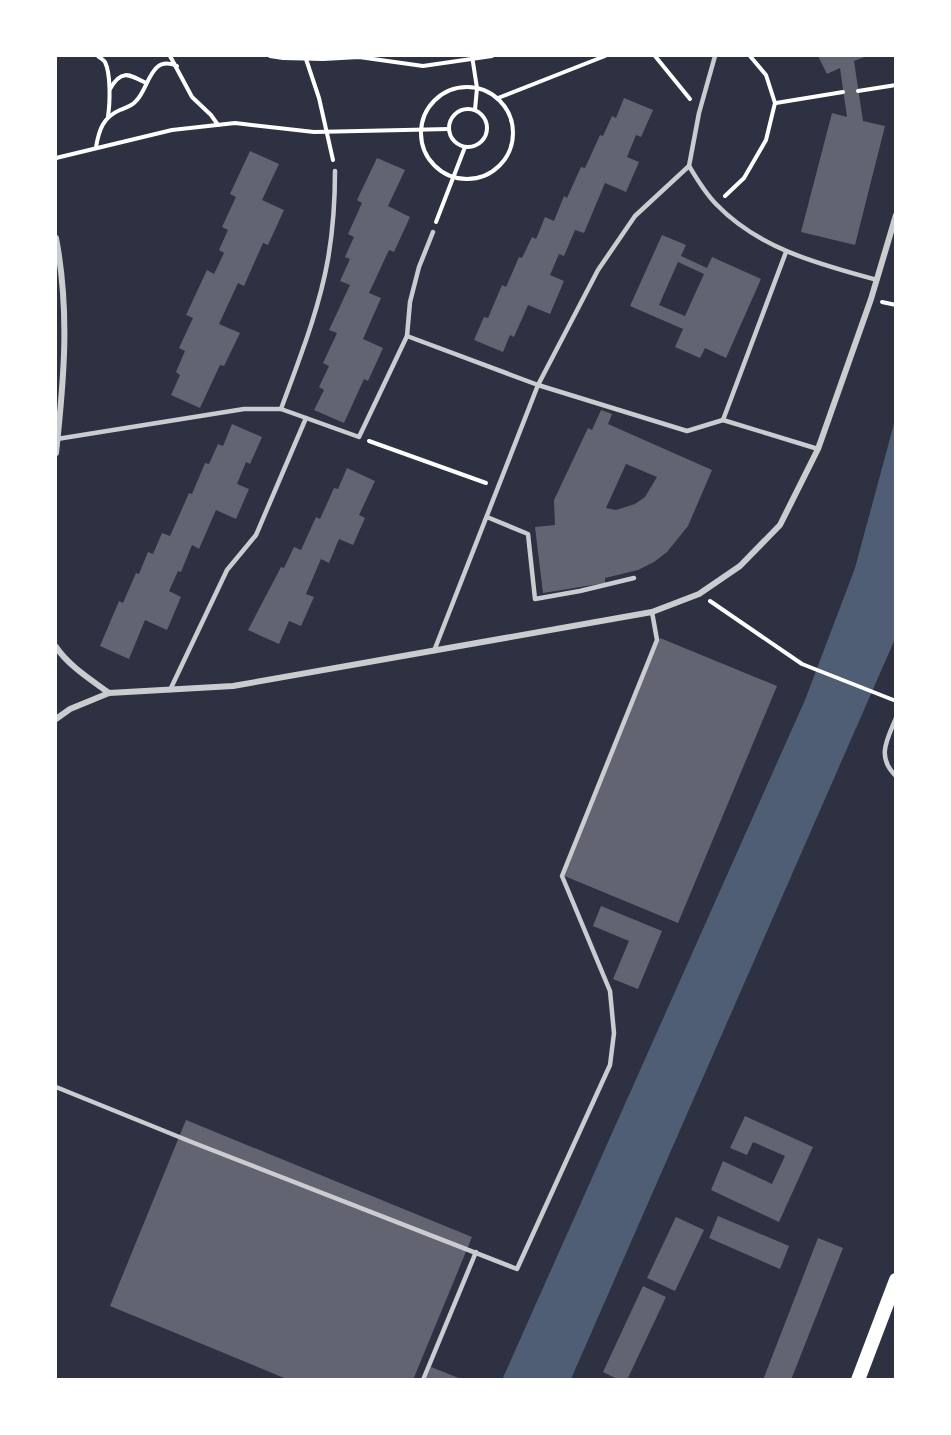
<svg xmlns="http://www.w3.org/2000/svg" width="951" height="1435" font-family="'Open Sans',sans-serif">
<rect width="100%" height="100%" fill="#2d3142"/>
<polygon fill="#4f5d75" points="895,420 895,639 571,1379 502,1380 805,700 855,568"/>
<g fill="#626471" fill-rule="evenodd">
<polygon points="818,56 867,56 854,61 863,121 885,126 855,245 801,232 832,113 847,117 840,68 827,74"/>
<polygon points="624,98 653,110 641,137 636,135 627,157 639,162 626,192 605,183 584,233 575,230 564,256 559,254 550,275 564,281 550,314 528,305 514,337 510,335 503,352 474,340 484,317 488,318 502,285 506,287 519,257 522,258 532,237 536,239 545,217 554,221 564,196 567,198 581,167 585,168 600,135 603,136 612,116 616,118"/>
<polygon points="250,151 279,164 262,200 284,210 268,245 263,243 244,286 238,283 219,324 240,333 224,366 220,365 200,408 171,395 180,375 176,372 185,351 179,348 193,318 186,315 207,270 214,274 224,253 219,250 228,230 222,227 236,197 230,194"/>
<polygon points="377,158 405,170 388,206 410,217 394,252 389,250 369,293 381,298 363,339 383,348 368,381 364,379 344,423 314,410 324,390 319,387 329,366 323,363 337,333 329,330 350,285 340,281 350,259 345,257 354,237 348,234 362,203 357,200"/>
<path d="M662,235L686,245L681,256L707,268L712,257L761,279L726,358L705,348L700,358L675,347L683,329L630,306ZM678,262L704,274L685,316L659,305Z"/>
<path d="M601,410L612,414L608,424L712,470L688,526L667,552L654,562L638,570L605,578V583L543,593L535,527L555,525L554,500L588,428L592,430ZM626,464L657,477L645,497L635,504L616,510L606,508Z"/>
<polygon points="232,424 262,437 250,464 246,462 237,484 249,489 236,519 216,510 199,549 192,545 181,572 178,571 169,591 181,597 167,630 145,620 129,659 100,646 119,601 123,603 136,573 139,574 148,552 153,554 162,533 170,536 189,493 192,494 205,463 209,464 218,444 223,446"/>
<polygon points="347,468 375,481 359,515 365,518 353,545 339,539 329,563 321,559 306,594 314,597 301,626 289,621 279,644 248,630 281,567 284,568 294,547 301,550 316,517 320,519 334,488 338,489"/>
<polygon points="660,638 777,686 678,923 562,875"/>
<polygon points="601,906 662,931 638,989 613,979 629,941 593,926"/>
<polygon points="745,1116 813,1147 779,1222 711,1190 723,1161 772,1184 785,1156 753,1142 747,1155 730,1148"/>
<polygon points="186,1120 472,1237 413,1380 289,1380 110,1306"/>
<polygon points="718,1216 789,1246 780,1269 709,1238"/>
<polygon points="676,1217 704,1230 675,1291 647,1278"/>
<polygon points="818,1238 843,1248 791,1380 763,1380"/>
<polygon points="643,1286 666,1297 627,1380 619,1380 603,1372"/>
<polygon points="431,1367 461,1379 461,1380 426,1380"/>
</g>
<g fill="none" stroke-linecap="round" stroke-linejoin="round">
<g stroke="#fff" stroke-width="4">
<path d="M98,56C100,58 103,59 105,62C111,74 110,104 108,116"/>
<polyline points="170,56 192,97 211,115 218,125"/>
<polyline points="270,56 283,58 323,59 359,57 423,66 492,56"/>
<polyline points="472,56 477,88 475,110"/>
<polyline points="655,56 690,99"/>
<polyline points="306,59 319,98 333,160"/>
<circle cx="467" cy="133" r="46"/>
<path d="M110,89C121,69 129,74 146,83"/>
<polyline points="858,91 896,85"/>
<polyline points="498,98 605,56"/>
<polyline points="776,103 843,92"/>
<circle cx="468" cy="128" r="19"/>
<path d="M96,147C99,130 103,117 120,110C125,108 132,106 136,101C149,89 150,54 177,66"/>
<polyline points="56,158 172,130 235,123 314,132 449,129"/>
<polyline points="725,196 744,178 766,140 775,103 766,75 750,56"/>
<polyline points="436,222 465,147"/>
<polyline points="882,302 896,305"/>
<polyline points="369,441 486,483"/>
<polyline points="710,601 802,664 896,701"/>
</g>
<g stroke="#caccd0" stroke-width="4.5">
<path d="M689,166C697,179 705,193 716,204C759,249 819,264 877,280"/>
<polyline points="407,336 538,385 687,431 723,420 818,449"/>
<path d="M281,409C299,360 319,310 328,259C333,230 335,201 335,171"/>
<polyline points="723,420 786,252"/>
<polyline points="57,439 244,409 281,409 359,437 407,336 410,302 419,267 433,232"/>
<polyline points="487,517 528,534 535,599 580,591 634,578"/>
<polyline points="434,651 538,385 598,270 635,216 689,166 699,113 715,56"/>
<polyline points="170,690 227,570 256,535 306,418"/>
<path d="M896,718C887,740 876,757 896,776"/>
<polyline points="56,1087 194,1143 517,1269 610,1065 614,1033 610,991 562,876 657,640 652,612"/>
<polyline points="423,1380 476,1252"/>
</g>
<g stroke="#caccd0" stroke-width="6">
<path d="M56,238C70,312 64,379 56,453"/>
<path d="M56,647C69,666 90,679 109,693"/>
<polyline points="56,719 70,709 109,693 233,686 652,612 699,594 740,566 780,525 818,449 871,299 896,215"/>
</g>
<polyline stroke="#fff" stroke-width="14" points="858,1380 896,1280"/>
</g>
<rect width="951" height="1435" fill="none" stroke="#ffffff" stroke-width="114"/>
</svg>
